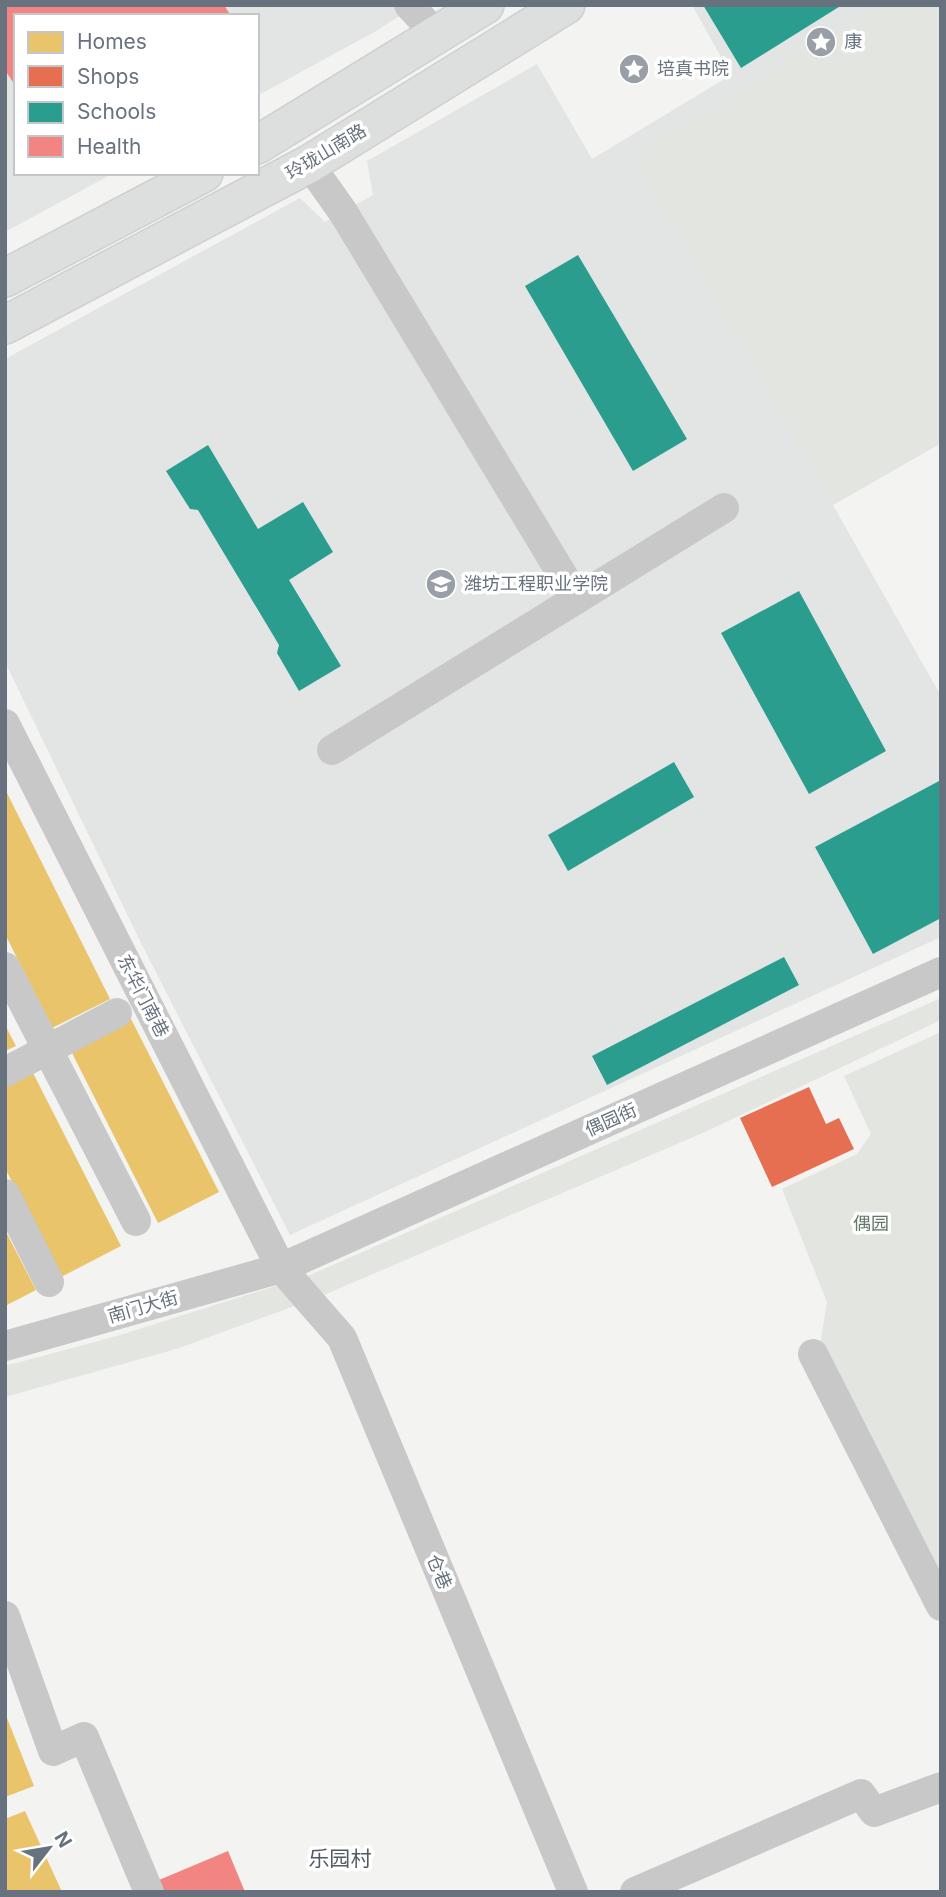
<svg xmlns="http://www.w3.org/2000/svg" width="946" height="1897" font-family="Inter,'Noto Sans SC',sans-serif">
<rect width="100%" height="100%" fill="#f3f3f2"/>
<g fill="#e3e5e4">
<polygon points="5,5 416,5 378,30 257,96 257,16 16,16 16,173 114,173 5,232"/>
<polygon points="692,5 941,5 941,443 833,505 941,696 941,937 290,1235 140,941 5,662 5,359 300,198 325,222 373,195 367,161 537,64 592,159 731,75"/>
</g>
<g fill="#e2e5e0">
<polygon points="880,5 941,5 941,443 833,505 633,157"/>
<polygon points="941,998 941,1020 705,1132 319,1297 176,1349 5,1397 5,1366 117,1336 310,1275"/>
<polygon points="941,1032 941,1581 820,1345 827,1302 782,1189 857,1154 871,1134 844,1076"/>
</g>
<g fill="#e9c46a">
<polygon points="5,789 110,999 52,1028 5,934"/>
<polygon points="130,1017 219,1192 158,1223 69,1047"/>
<polygon points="5,1025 16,1046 5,1051"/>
<polygon points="32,1071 121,1246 61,1277 5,1168 5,1085"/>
<polygon points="5,1230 36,1290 5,1306"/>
<polygon points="5,1713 34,1786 5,1797"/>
<polygon points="25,1811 62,1892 5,1892 5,1819"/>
</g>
<polygon fill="#e76f51" points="809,1087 826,1124 839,1118 854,1149 772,1187 740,1118"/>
<g fill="#2a9d8f">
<polygon points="703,5 842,5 741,68"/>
<polygon points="578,255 687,439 633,471 525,286"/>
<polygon points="208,445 258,529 303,502 333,552 289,580 341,666 299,691 277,653 279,645 198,510 190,509 166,471"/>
<polygon points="799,591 886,751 809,794 721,633"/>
<polygon points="674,762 694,797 568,871 548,835"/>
<polygon points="941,780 941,918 873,954 815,847"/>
<polygon points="784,957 799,985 607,1085 592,1056"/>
</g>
<g fill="#f28482">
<polygon points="5,5 224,5 231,16 16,16 16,87 5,70"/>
<polygon points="228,1851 245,1892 164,1892 159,1880"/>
</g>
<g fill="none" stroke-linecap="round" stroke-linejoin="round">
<g stroke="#d0d0d1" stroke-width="40">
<g id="major">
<polyline points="257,145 485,5"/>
<polyline points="5,278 204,173"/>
<polyline points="5,325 309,164 566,5"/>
</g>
</g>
<g stroke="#c8c8c9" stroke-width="30">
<polyline points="409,5 437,35"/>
<polyline points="309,164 343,212 577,599"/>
<polyline points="5,724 281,1268 342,1338 573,1892"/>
<polyline points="332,750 724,508"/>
<polyline points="5,967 136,1221"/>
<polyline points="5,1072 117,1013"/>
<polyline points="5,1194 49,1282"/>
<polyline points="5,1346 281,1268 941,972"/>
<polyline points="813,1354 941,1606"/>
<polyline points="5,1616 53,1751 84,1737 149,1892"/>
<polyline points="635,1892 861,1794 874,1812 941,1787"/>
</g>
<use href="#major" stroke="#dddede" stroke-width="37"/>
</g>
<defs>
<g id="sight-disc" transform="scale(1.575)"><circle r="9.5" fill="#989fa7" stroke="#fff"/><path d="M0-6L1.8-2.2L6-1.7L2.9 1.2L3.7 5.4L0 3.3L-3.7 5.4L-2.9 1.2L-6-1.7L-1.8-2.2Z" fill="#fff"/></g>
<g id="university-disc" transform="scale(1.575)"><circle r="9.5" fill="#989fa7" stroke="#fff"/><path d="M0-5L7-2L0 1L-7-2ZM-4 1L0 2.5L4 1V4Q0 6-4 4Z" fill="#fff"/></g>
</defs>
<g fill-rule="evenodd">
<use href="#sight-disc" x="821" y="42"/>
<use href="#sight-disc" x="634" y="69"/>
<use href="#university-disc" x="441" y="584"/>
</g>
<g text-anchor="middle" stroke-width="7" stroke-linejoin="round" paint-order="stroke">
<g font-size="18" fill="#67727e" stroke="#fff" text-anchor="start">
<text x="844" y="48">康</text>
<text x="657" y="75">培真书院</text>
<text x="464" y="590">潍坊工程职业学院</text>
</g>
<g font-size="18" fill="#67727e" stroke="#fff">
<text transform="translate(326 152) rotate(-31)" y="6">玲珑山南路</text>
<text transform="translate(143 996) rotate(63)" y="6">东华门南巷</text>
<text transform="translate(611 1120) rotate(-24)" y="6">偶园街</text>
<text transform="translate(143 1307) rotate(-16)" y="6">南门大街</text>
<text transform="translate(439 1572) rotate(67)" y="6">仓巷</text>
</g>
<g font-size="18" fill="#667665" stroke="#fff">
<text x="871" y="1230">偶园</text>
</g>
<g font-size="21" fill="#535b64" stroke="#fff">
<text x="340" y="1866">乐园村</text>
</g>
</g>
<rect width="946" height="1897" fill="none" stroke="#67727e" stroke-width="14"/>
<rect x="14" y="14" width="245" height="161" fill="#ffffff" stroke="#c2c7cb" stroke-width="2"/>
<rect x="28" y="32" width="35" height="21" fill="#e9c46a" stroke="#c2c7cb" stroke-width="2"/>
<text x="77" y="49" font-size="21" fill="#67727e">Homes</text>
<rect x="28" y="66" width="35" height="21" fill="#e76f51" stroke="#c2c7cb" stroke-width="2"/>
<text x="77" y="84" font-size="21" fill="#67727e">Shops</text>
<rect x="28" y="102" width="35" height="21" fill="#2a9d8f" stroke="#c2c7cb" stroke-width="2"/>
<text x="77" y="119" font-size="21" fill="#67727e">Schools</text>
<rect x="28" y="136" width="35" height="21" fill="#f28482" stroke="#c2c7cb" stroke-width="2"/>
<text x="77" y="154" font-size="21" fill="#67727e">Health</text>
<g transform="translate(49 1848) rotate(59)" stroke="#ffffff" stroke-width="5" paint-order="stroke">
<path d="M0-5L12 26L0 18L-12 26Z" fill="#67727e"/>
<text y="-10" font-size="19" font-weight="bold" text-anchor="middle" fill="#67727e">N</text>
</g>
</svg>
